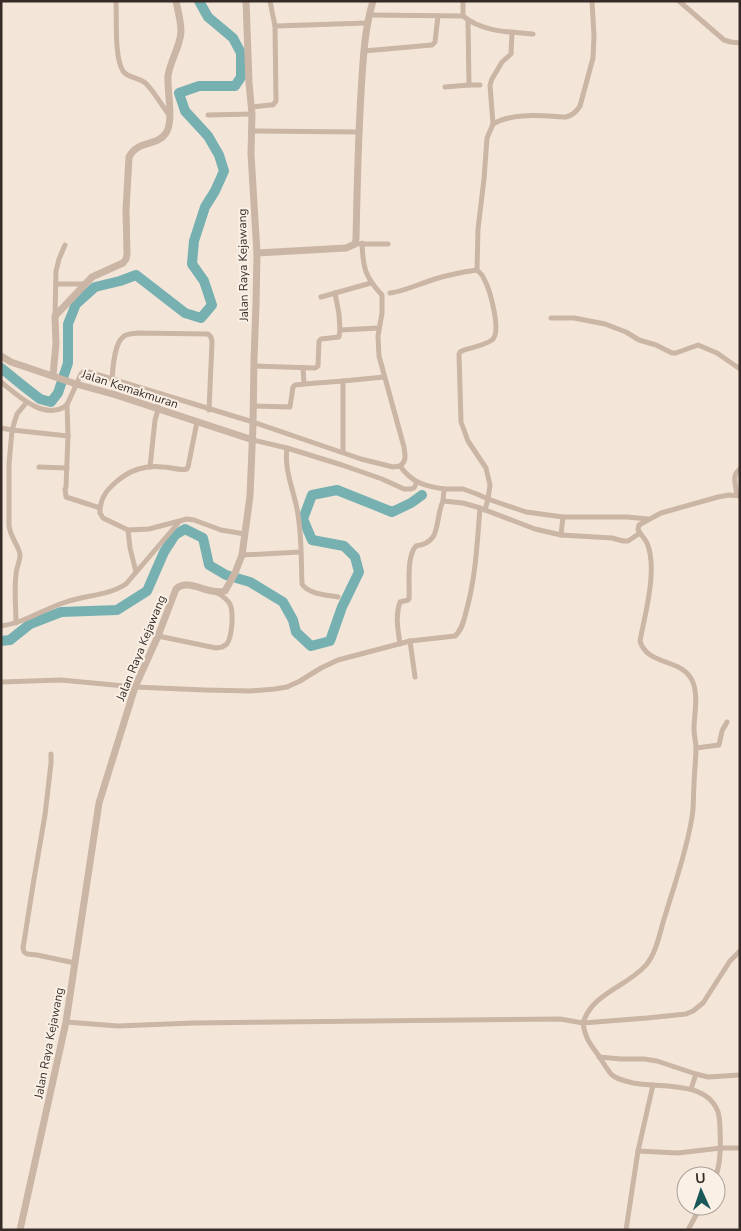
<svg xmlns="http://www.w3.org/2000/svg" width="741" height="1231" font-family="'Nunito Sans',sans-serif">
<rect width="100%" height="100%" fill="#f3e6d9"/>
<g fill="none" stroke-linecap="round" stroke-linejoin="round">
<g stroke="#77b0b1" stroke-width="10">
<polyline points="1,368 22,385 40,399 51,402 58,393 68,363 68,324 76,304 95,287 120,281 136,275 185,313 201,318 212,305 204,281 192,264 194,241 205,207 215,191 224,171 219,155 208,136 185,111 179,93 199,86 235,86 241,77 241,53 233,38 208,17 199,1"/>
<polyline points="1,641 10,640 30,624 61,612 117,610 147,591 164,552 175,535 185,529 203,538 209,565 226,575 250,582 283,602 293,620 296,632 311,646 330,641 342,607 359,572 355,557 344,546 312,540 303,519 312,495 337,490 392,512 411,503 422,495"/>
</g>
<g stroke="#cbb5a5" stroke-width="5">
<path d="M116,1C117,18 114,57 123,71C128,78 137,77 144,82C150,85 164,109 170,116"/>
<polyline points="679,1 724,40 731,42 740,43"/>
<path d="M369,15L463,16C482,32 510,32 533,34"/>
<polyline points="463,16 463,1"/>
<polyline points="468,20 469,85 480,85"/>
<polyline points="275,26 367,23"/>
<polyline points="364,51 432,45 435,42 438,16"/>
<polyline points="445,87 469,85"/>
<polyline points="251,107 270,105 273,105 276,101 275,26 270,1"/>
<polyline points="208,115 252,114"/>
<path d="M493,124C513,112 543,116 566,117C573,115 576,112 580,106L593,58L594,36L592,1"/>
<polyline points="252,131 359,132"/>
<path d="M362,243C363,268 365,277 382,295V313L378,336L379,356L404,447C405,455 407,461 400,466"/>
<polyline points="359,244 388,244"/>
<polyline points="477,270 478,229 484,179 487,138 493,124 490,85 492,79 502,62 511,54 512,32"/>
<polyline points="56,284 85,284"/>
<polyline points="335,293 339,314 340,330"/>
<path d="M390,293C405,291 419,284 435,279C448,275 463,272 477,270C480,273 483,275 484,279C490,289 501,330 493,339C489,344 470,348 464,350L460,352L459,354L461,422L468,441L486,468L490,485L488,499L526,512L563,517H627L648,519"/>
<polyline points="321,297 371,283"/>
<polyline points="55,315 56,271 59,259 65,245"/>
<polyline points="551,318 574,318 605,324 626,332 639,340 656,345 672,353 676,353 698,345 717,353 740,369"/>
<polyline points="254,366 315,368 318,366 319,341 321,339 339,337 340,330 379,328"/>
<path d="M112,379C113,368 114,344 123,337C127,333 133,334 138,333L208,334L211,337L212,342L209,410"/>
<path d="M1,382C17,395 45,422 67,405L81,374L83,372H89L253,422L361,459L393,467L400,466C412,483 425,486 444,489L443,501L463,503L480,508L535,529L561,535L612,538L623,541H628L640,533C642,536 645,539 647,543C658,569 645,614 640,641C647,666 681,658 692,680C699,695 694,714 694,729C694,736 696,742 696,748C696,761 694,774 694,786C693,796 694,807 692,817C687,850 675,883 665,916C660,931 657,952 646,965C627,987 592,993 583,1023L560,1019L193,1023L118,1026L66,1022"/>
<polyline points="304,384 343,381"/>
<polyline points="26,403 17,414 12,430 68,436 66,487 65,489 66,497 100,508 100,513 103,518 128,530 149,529 187,519 194,520 221,530 245,534"/>
<polyline points="67,404 68,436"/>
<polyline points="254,406 290,407 293,387 295,385 304,384 303,368"/>
<polyline points="156,409 162,394"/>
<path d="M1,428L12,430L9,464V525C10,538 19,545 20,555C20,562 16,568 16,575C14,591 16,607 16,623"/>
<polyline points="253,440 287,448 342,465 382,479 404,489 411,489 414,488 417,482"/>
<path d="M287,448C284,470 293,488 297,509C302,533 301,559 302,584C308,594 327,595 338,597"/>
<polyline points="343,452 343,381 384,377"/>
<polyline points="39,467 67,468"/>
<polyline points="150,467 155,420 158,410"/>
<polyline points="444,489 463,489 477,494 488,499 485,510"/>
<path d="M737,495C736,486 731,475 740,469"/>
<path d="M100,508C102,496 107,490 116,482C130,470 144,465 163,467C171,467 179,471 187,469L188,467L197,422"/>
<polyline points="128,530 130,548 136,572"/>
<polyline points="640,533 638,530 639,525 661,513 718,497 729,495 740,496"/>
<polyline points="561,535 563,517"/>
<polyline points="242,555 300,552"/>
<path d="M1,626C24,623 42,610 63,603C84,595 108,596 126,584L179,522"/>
<path d="M158,636L216,648L222,647L227,644C232,636 234,613 230,604C227,599 222,596 218,593"/>
<polyline points="410,641 415,677"/>
<path d="M400,644C398,630 395,616 400,602L408,600L409,599C410,584 406,557 416,546C443,542 434,520 443,501"/>
<path d="M1,682L61,680L135,687L205,690L250,691L275,689L287,687L300,681L321,668L338,660L410,641L455,636C462,630 464,620 466,612C476,576 477,544 480,508"/>
<polyline points="696,748 719,745 722,731 727,722"/>
<polyline points="51,754 51,763 45,815 34,879 23,948 24,952 27,954 37,955 75,963"/>
<polyline points="599,1057 621,1059 644,1059 657,1061 696,1074 708,1077 740,1075"/>
<polyline points="691,1089 696,1074"/>
<polyline points="638,1151 653,1085"/>
<path d="M716,1176C721,1161 721,1147 720,1131C720,1125 720,1118 718,1112C707,1080 659,1088 633,1083C626,1081 618,1080 612,1075C607,1070 603,1062 599,1056C590,1044 585,1038 583,1023L647,1018L686,1014L693,1011L703,1003L730,961L740,951"/>
<polyline points="626,1230 638,1151 678,1153 721,1148 740,1148"/>
<polyline points="688,1230 701,1206"/>
</g>
<g stroke="#cbb5a5" stroke-width="7">
<path d="M257,253L346,248L355,244L356,239C357,191 358,142 361,93C363,62 364,31 373,1"/>
<polyline points="1,356 11,362 76,384 116,395 253,440"/>
<path d="M53,375L56,344L55,316L92,277L123,263L126,259L127,254L126,210L129,157C137,140 157,147 166,133C174,121 167,91 168,76C170,61 180,47 181,32C181,21 178,11 176,1"/>
<path d="M20,1230L66,1022L99,803L131,700L135,687L158,636L176,589C188,577 209,596 225,591L235,573L242,555L250,496L253,425L254,359L256,305L257,253L251,154L252,114L249,83L246,1"/>
</g>
</g>
<g text-anchor="middle" stroke-width="4" stroke-linejoin="round" paint-order="stroke">
<g font-size="12" fill="#372b27" stroke="#faf0e6">
<text transform="translate(243 265) rotate(-91)" y="4">Jalan Raya Kejawang</text>
<text transform="translate(130 389) rotate(18)" y="4">Jalan Kemakmuran</text>
<text transform="translate(141 648) rotate(-68)" y="4">Jalan Raya Kejawang</text>
<text transform="translate(49 1043) rotate(-79)" y="4">Jalan Raya Kejawang</text>
</g>
</g>
<rect width="741" height="1231" fill="none" stroke="#372b27" stroke-width="5"/>
<g transform="translate(701 1191) rotate(357)"><circle r="24" fill="#faf0e6" stroke="#aca19a"/>
<path d="M0-4L9 19L0 12L-9 19Z" fill="#1a585a"/>
<text y="-8" font-size="14" font-weight="bold" text-anchor="middle" fill="#372b27">U</text>
</g>
</svg>
